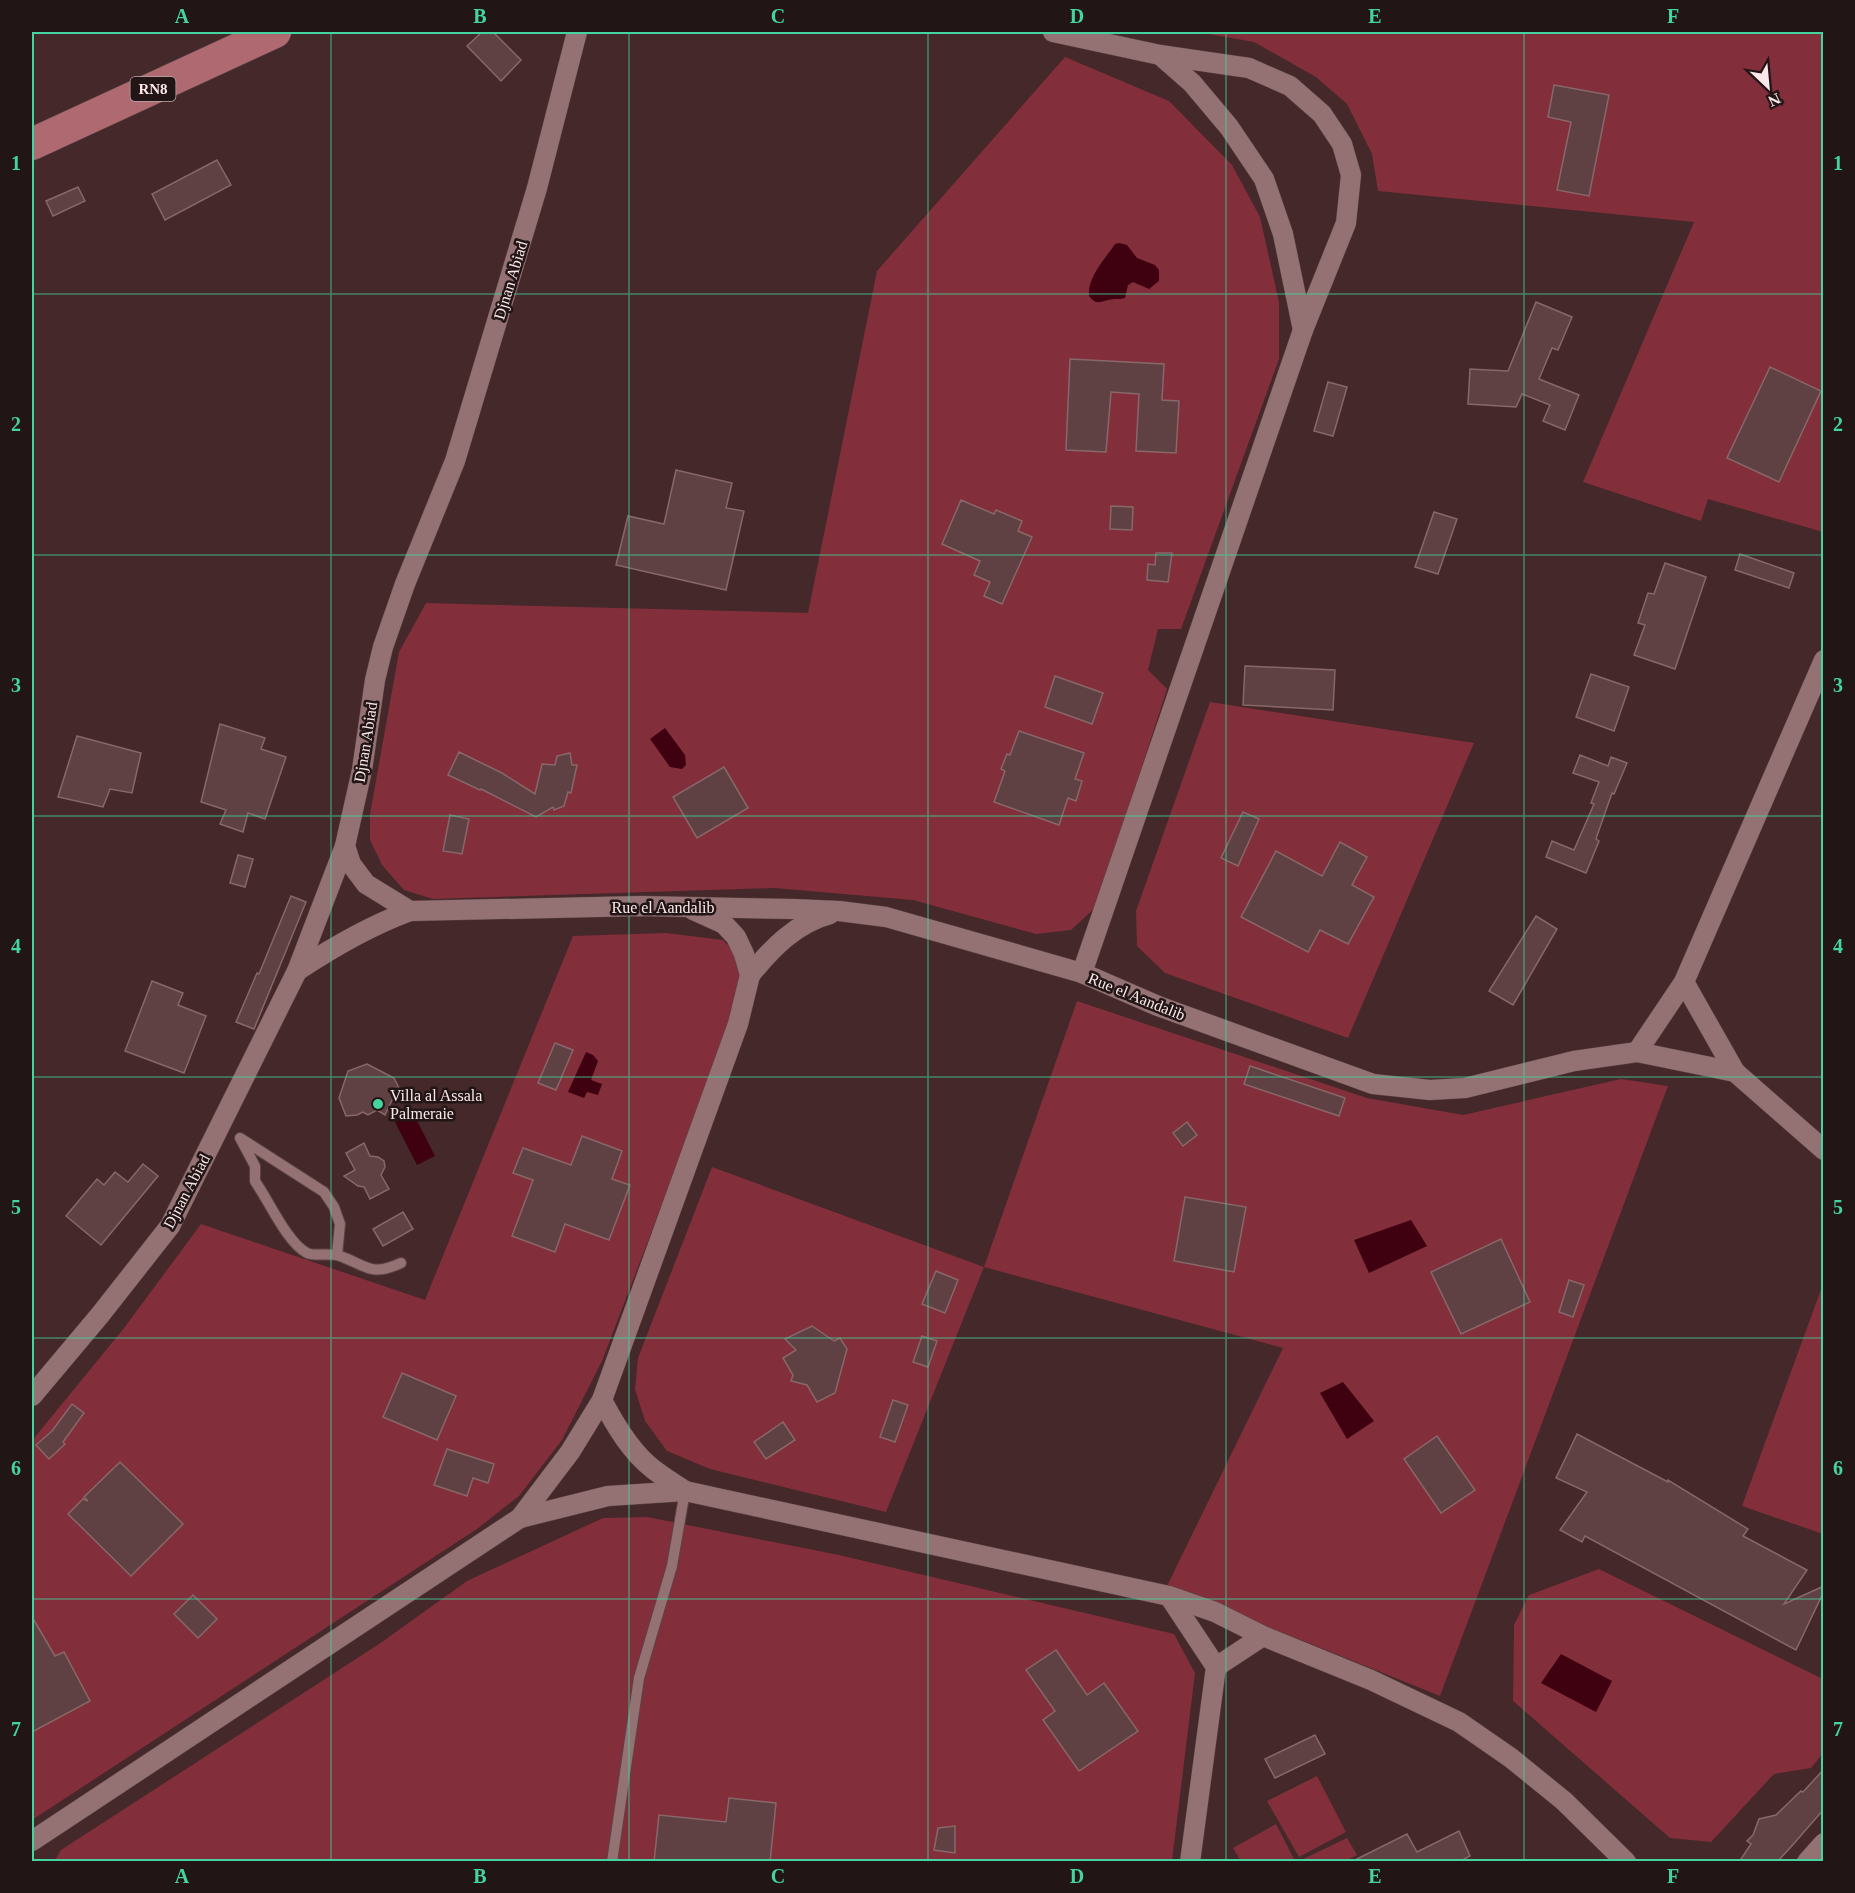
<svg xmlns="http://www.w3.org/2000/svg" width="1855" height="1893" font-family="Georgia,serif">
<style>
.green{fill:#832e3b}
.water{fill:#3f000f}
.building{fill:#604143;stroke:#886769;stroke-width:1.5}
.lines{fill:none;stroke-linecap:round;stroke-linejoin:round}
.lane-casing{stroke:#5c4446;stroke-width:12}
.street-casing{stroke:#5c4446;stroke-width:21}
.primary-casing{stroke:#5c4446;stroke-width:33}
.lane{stroke:#947274;stroke-width:10}
.street{stroke:#947274;stroke-width:20}
.primary{stroke:#ae6a70;stroke-width:32}
.grid{fill:none;stroke:#44d49f;stroke-width:1.5;stroke-opacity:0.55}
.poi-dot{fill:#44d49f;stroke:#221516;stroke-width:2}
.labels{text-anchor:middle;stroke-width:5;stroke-linejoin:round;paint-order:stroke}
.shield{fill:#221516;stroke:#bba9aa;stroke-width:1.5}
.shield-label{font-size:15px;font-weight:bold;fill:#fce8e9}
.street-label{font-size:16px;fill:#fce8e9;stroke:#221516}
.poi-label{font-size:16px;fill:#fce8e9;stroke:#221516;text-anchor:start}
.neatline{fill:none;stroke:#44d49f;stroke-width:2}
.grid-label{font-size:20px;text-anchor:middle;font-weight:bold;fill:#44d49f}
</style>
<rect width="100%" height="100%" fill="#44282a"/>
<g class="green">
<polygon points="1197,32 1823,32 1823,532 1708,499 1701,521 1583,482 1694,222 1378,191 1372,154 1347,104 1316,77 1254,42"/>
<polygon points="1065,57 1169,101 1232,165 1260,217 1279,302 1279,359 1181,629 1158,629 1148,670 1167,689 1097,906 1071,930 1036,934 913,900 775,888 433,899 404,890 382,865 370,840 370,814 399,652 426,603 808,613 877,271"/>
<polygon points="1210,702 1474,743 1348,1038 1165,973 1137,946 1136,911"/>
<polygon points="666,933 723,940 737,954 741,972 742,996 602,1361 562,1440 519,1496 477,1529 32,1820 32,1443 35,1437 124,1328 201,1224 425,1300 573,936"/>
<polygon points="1077,1001 1367,1098 1463,1115 1621,1079 1668,1086 1440,1696 1167,1586 1283,1348 984,1267 886,1512 710,1469 667,1451 645,1421 635,1389 638,1358 712,1167 984,1267"/>
<polygon points="1823,1284 1823,1534 1742,1506"/>
<polygon points="647,1517 839,1555 1174,1634 1195,1673 1172,1861 54,1862 61,1850 379,1644 467,1581 603,1518"/>
<polygon points="1599,1569 1823,1679 1823,1753 1811,1768 1774,1774 1711,1842 1670,1838 1513,1701 1514,1625 1529,1595"/>
<polygon points="1317,1776 1346,1832 1299,1857 1267,1801"/>
<polygon points="1276,1824 1294,1859 1290,1862 1241,1861 1233,1848"/>
<polygon points="1347,1838 1357,1855 1346,1861 1299,1861"/>
</g>
<g class="water">
<path d="M 1119,243 L 1127,245 L 1137,258 L 1155,265 L 1159,270 L 1159,281 L 1149,289 L 1133,282 L 1128,285 L 1125,298 C 1118,300 1115,298 1108,300 C 1099,302 1096,305 1089,296 C 1087,277 1106,258 1115,244 Z"/>
<polygon points="665,728 685,755 686,765 682,769 670,767 650,739"/>
<polygon points="586,1052 593,1055 598,1061 591,1080 602,1084 598,1095 587,1092 584,1098 568,1092"/>
<polygon points="413,1113 435,1156 417,1165 395,1122"/>
<polygon points="1411,1220 1427,1246 1369,1273 1354,1240"/>
<polygon points="1343,1382 1374,1421 1347,1439 1320,1393"/>
<polygon points="1561,1654 1612,1681 1596,1712 1541,1683"/>
</g>
<g class="building">
<polygon points="482,32 493,32 521,60 501,81 467,46"/>
<polygon points="1554,85 1609,95 1589,196 1557,190 1571,122 1548,117"/>
<polygon points="217,160 231,185 165,220 152,194"/>
<polygon points="78,187 85,201 53,216 46,201"/>
<polygon points="1536,302 1572,317 1558,350 1552,348 1539,379 1579,395 1565,430 1543,421 1550,405 1522,394 1516,407 1468,404 1470,369 1508,371"/>
<polygon points="1070,359 1164,364 1162,400 1179,401 1176,453 1136,451 1139,394 1111,392 1106,452 1066,450"/>
<polygon points="1770,367 1821,391 1779,482 1727,458"/>
<polygon points="1328,382 1347,387 1333,436 1314,431"/>
<polygon points="676,470 732,483 726,508 744,511 726,590 616,565 628,516 664,524"/>
<polygon points="961,500 994,514 996,510 1022,521 1018,531 1032,537 1002,604 984,596 990,582 974,575 980,561 942,544"/>
<polygon points="1111,506 1133,507 1132,530 1110,529"/>
<polygon points="1434,512 1457,519 1438,574 1415,567"/>
<polygon points="1156,553 1172,553 1168,582 1147,580 1148,564 1155,565"/>
<polygon points="1740,554 1794,573 1789,588 1735,570"/>
<polygon points="1665,563 1706,577 1675,669 1634,655 1645,625 1638,623 1648,593 1654,594"/>
<polygon points="1245,666 1335,670 1333,710 1243,705"/>
<polygon points="1591,674 1629,687 1614,731 1576,717"/>
<polygon points="1055,676 1103,693 1092,724 1045,707"/>
<polygon points="220,724 265,738 261,749 286,757 265,819 248,813 243,832 220,824 226,810 201,802"/>
<polygon points="1019,731 1084,753 1075,779 1082,781 1076,801 1068,798 1059,825 994,802 1005,771 1001,769 1007,754 1010,755"/>
<polygon points="77,736 141,753 132,793 110,789 103,807 58,797"/>
<polygon points="459,752 502,773 535,794 542,764 555,765 557,756 570,753 572,765 577,765 571,793 568,792 564,806 554,810 553,807 536,817 481,789 480,790 448,775"/>
<polygon points="1580,755 1608,766 1611,757 1627,763 1614,794 1612,793 1598,833 1596,839 1599,841 1586,873 1546,857 1552,841 1574,850 1594,804 1591,803 1599,782 1573,773"/>
<polygon points="724,767 748,808 697,838 673,797"/>
<polygon points="1243,812 1259,819 1238,866 1221,858"/>
<polygon points="450,815 469,819 462,854 443,851"/>
<polygon points="1340,842 1367,857 1352,885 1374,897 1348,944 1320,930 1308,952 1241,917 1276,851 1322,876"/>
<polygon points="238,855 253,859 245,887 230,883"/>
<polygon points="291,896 306,902 254,1029 236,1022 257,973 259,974"/>
<polygon points="1536,916 1557,929 1513,1005 1489,991"/>
<polygon points="152,981 183,993 178,1005 206,1016 184,1073 125,1051"/>
<polygon points="555,1043 573,1050 556,1090 538,1083"/>
<polygon points="367,1064 394,1078 401,1092 394,1096 385,1115 377,1110 368,1115 363,1112 357,1115 346,1116 339,1098 348,1071"/>
<polygon points="1250,1066 1345,1098 1339,1116 1244,1084"/>
<polygon points="1187,1122 1197,1135 1183,1146 1173,1133"/>
<polygon points="582,1136 622,1151 612,1179 630,1185 609,1240 565,1224 555,1252 512,1236 533,1180 513,1173 523,1148 571,1165"/>
<polygon points="364,1143 370,1156 378,1157 384,1161 385,1167 381,1175 389,1189 370,1199 364,1187 358,1186 344,1176 355,1170 346,1153"/>
<polygon points="143,1164 158,1176 101,1245 66,1216 97,1179 104,1185 115,1172 128,1182"/>
<polygon points="1185,1197 1246,1207 1234,1272 1174,1261"/>
<polygon points="403,1212 413,1229 383,1246 373,1229"/>
<polygon points="1501,1239 1530,1302 1461,1334 1431,1272"/>
<polygon points="936,1271 958,1280 945,1313 922,1304"/>
<polygon points="1569,1280 1584,1285 1573,1317 1559,1312"/>
<polygon points="812,1326 834,1341 840,1338 847,1349 835,1393 817,1402 807,1385 791,1381 793,1375 783,1358 796,1350 785,1339"/>
<polygon points="922,1336 937,1341 928,1367 913,1362"/>
<polygon points="402,1373 456,1396 437,1440 383,1417"/>
<polygon points="893,1400 908,1405 895,1442 880,1437"/>
<polygon points="72,1404 84,1413 63,1442 65,1444 49,1459 36,1445 52,1431"/>
<polygon points="783,1422 795,1440 766,1459 754,1442"/>
<polygon points="1577,1434 1668,1482 1668,1480 1748,1529 1743,1536 1807,1570 1784,1604 1824,1586 1824,1591 1796,1650 1585,1536 1582,1542 1560,1530 1587,1492 1556,1478"/>
<polygon points="1437,1436 1475,1490 1441,1513 1404,1459"/>
<polygon points="447,1449 494,1464 488,1483 473,1478 467,1496 434,1485"/>
<polygon points="120,1462 183,1524 131,1576 68,1514 83,1499 88,1501 84,1497"/>
<polygon points="193,1595 217,1619 198,1638 174,1614"/>
<polygon points="32,1617 55,1656 64,1652 90,1701 32,1732"/>
<polygon points="1056,1650 1087,1695 1104,1683 1138,1731 1079,1771 1043,1720 1055,1711 1026,1670"/>
<polygon points="1315,1735 1325,1754 1275,1778 1265,1759"/>
<polygon points="1824,1769 1824,1809 1790,1848 1777,1862 1739,1862 1751,1844 1747,1841 1753,1835 1759,1819 1776,1815 1801,1791 1803,1792"/>
<polygon points="729,1798 776,1803 770,1862 654,1862 659,1815 726,1822"/>
<polygon points="955,1826 955,1853 934,1850 938,1828"/>
<polygon points="1459,1831 1470,1856 1459,1862 1351,1862 1407,1834 1417,1852"/>
</g>
<g class="lines">
<defs>
<g id="lane">
<path d="M 337,1255 L 340,1224 L 334,1207 L 324,1192 L 240,1138 L 255,1166 L 255,1181 L 260,1189 C 271,1206 289,1244 307,1253 C 316,1257 330,1252 340,1256 C 367,1266 371,1277 401,1263"/>
<polyline points="612,1862 639,1678 672,1566 685,1491"/>
</g>
<g id="street">
<polyline points="1053,32 1160,55 1249,68 1290,86 1322,114 1342,144 1351,175 1346,223 1303,330 1082,973"/>
<polyline points="1160,55 1192,83 1229,127 1264,179 1283,234 1303,330"/>
<polyline points="345,846 351,864 366,884 410,911 641,906 793,909 839,911 886,917 1082,973 1158,1006 1373,1084 1430,1090 1465,1088 1574,1061 1637,1052 1735,1072 1824,1150"/>
<path d="M 297,971 C 333,947 369,926 410,911"/>
<path d="M 750,975 C 772,948 796,923 830,914"/>
<polyline points="1684,982 1735,1072"/>
<polyline points="1637,1052 1684,982 1824,660"/>
<polyline points="32,1396 100,1315 170,1226 297,971 345,846 362,770 375,680 383,647 405,584 455,461 537,188 577,32"/>
<path d="M 602,1400 C 615,1425 631,1452 653,1469 C 663,1477 675,1484 685,1491"/>
<polyline points="520,1518 608,1496 685,1491 1169,1596 1215,1612 1263,1636 1371,1680 1459,1722 1511,1758 1564,1801 1626,1862"/>
<polyline points="1169,1596 1216,1667 1190,1862"/>
<polyline points="1216,1667 1263,1636"/>
<polyline points="32,1841 520,1518 570,1452 602,1400 738,1024 750,975 744,954 736,937 724,924 693,910"/>
<polyline points="1807,1862 1824,1843"/>
</g>
<polyline id="primary" points="32,144 275,32"/>
</defs>
<use href="#lane" class="lane-casing"/>
<use href="#street" class="street-casing"/>
<use href="#primary" class="primary-casing"/>
<use href="#lane" class="lane"/>
<use href="#street" class="street"/>
<use href="#primary" class="primary"/>
</g>
<path class="grid" d="M 331,32 L 331,1862M 629,32 L 629,1862M 928,32 L 928,1862M 1226,32 L 1226,1862M 1524,32 L 1524,1862M 32,294 L 1824,294M 32,555 L 1824,555M 32,816 L 1824,816M 32,1077 L 1824,1077M 32,1338 L 1824,1338M 32,1599 L 1824,1599"/>
<circle class="poi-dot" cx="378" cy="1104" r="6"/>
<g class="labels">
<rect class="shield" x="130.5" y="77" width="45" height="24" rx="4.5"/>
<g class="shield-label">
<text x="153" y="94">RN8</text>
</g>
<g class="street-label">
<text transform="translate(510 280) rotate(-73)" y="6">Djnan Abiad</text>
<text transform="translate(365 742) rotate(-81)" y="6">Djnan Abiad</text>
<text x="663" y="913">Rue el Aandalib</text>
<text transform="translate(1137 996) rotate(22)" y="6">Rue el Aandalib</text>
<text transform="translate(186 1191) rotate(-62)" y="6">Djnan Abiad</text>
</g>
<g class="poi-label">
<text x="390" y="1101">Villa al Assala<tspan x="390" dy="18">Palmeraie</tspan></text>
</g>
</g>
<rect width="1855" height="1893" fill="none" stroke="#221516" stroke-width="66"/>
<g transform="translate(1768 87) rotate(154)" stroke="#221516" stroke-width="4.5" paint-order="stroke">
<path d="M0-4.5L10 22L0 15L-10 22Z" fill="#fce8e9"/>
<text y="-9" font-size="16" font-weight="bold" text-anchor="middle" fill="#fce8e9">N</text>
</g>
<rect x="33" y="33" width="1789" height="1827" class="neatline"/>
<g class="grid-label">
<text x="182" y="23">A</text>
<text x="480" y="23">B</text>
<text x="778" y="23">C</text>
<text x="1077" y="23">D</text>
<text x="1375" y="23">E</text>
<text x="1673" y="23">F</text>
<text x="16" y="170">1</text>
<text x="1838" y="170">1</text>
<text x="16" y="431">2</text>
<text x="1838" y="431">2</text>
<text x="16" y="692">3</text>
<text x="1838" y="692">3</text>
<text x="16" y="953">4</text>
<text x="1838" y="953">4</text>
<text x="16" y="1214">5</text>
<text x="1838" y="1214">5</text>
<text x="16" y="1475">6</text>
<text x="1838" y="1475">6</text>
<text x="16" y="1736">7</text>
<text x="1838" y="1736">7</text>
<text x="182" y="1883">A</text>
<text x="480" y="1883">B</text>
<text x="778" y="1883">C</text>
<text x="1077" y="1883">D</text>
<text x="1375" y="1883">E</text>
<text x="1673" y="1883">F</text>
</g>
</svg>
